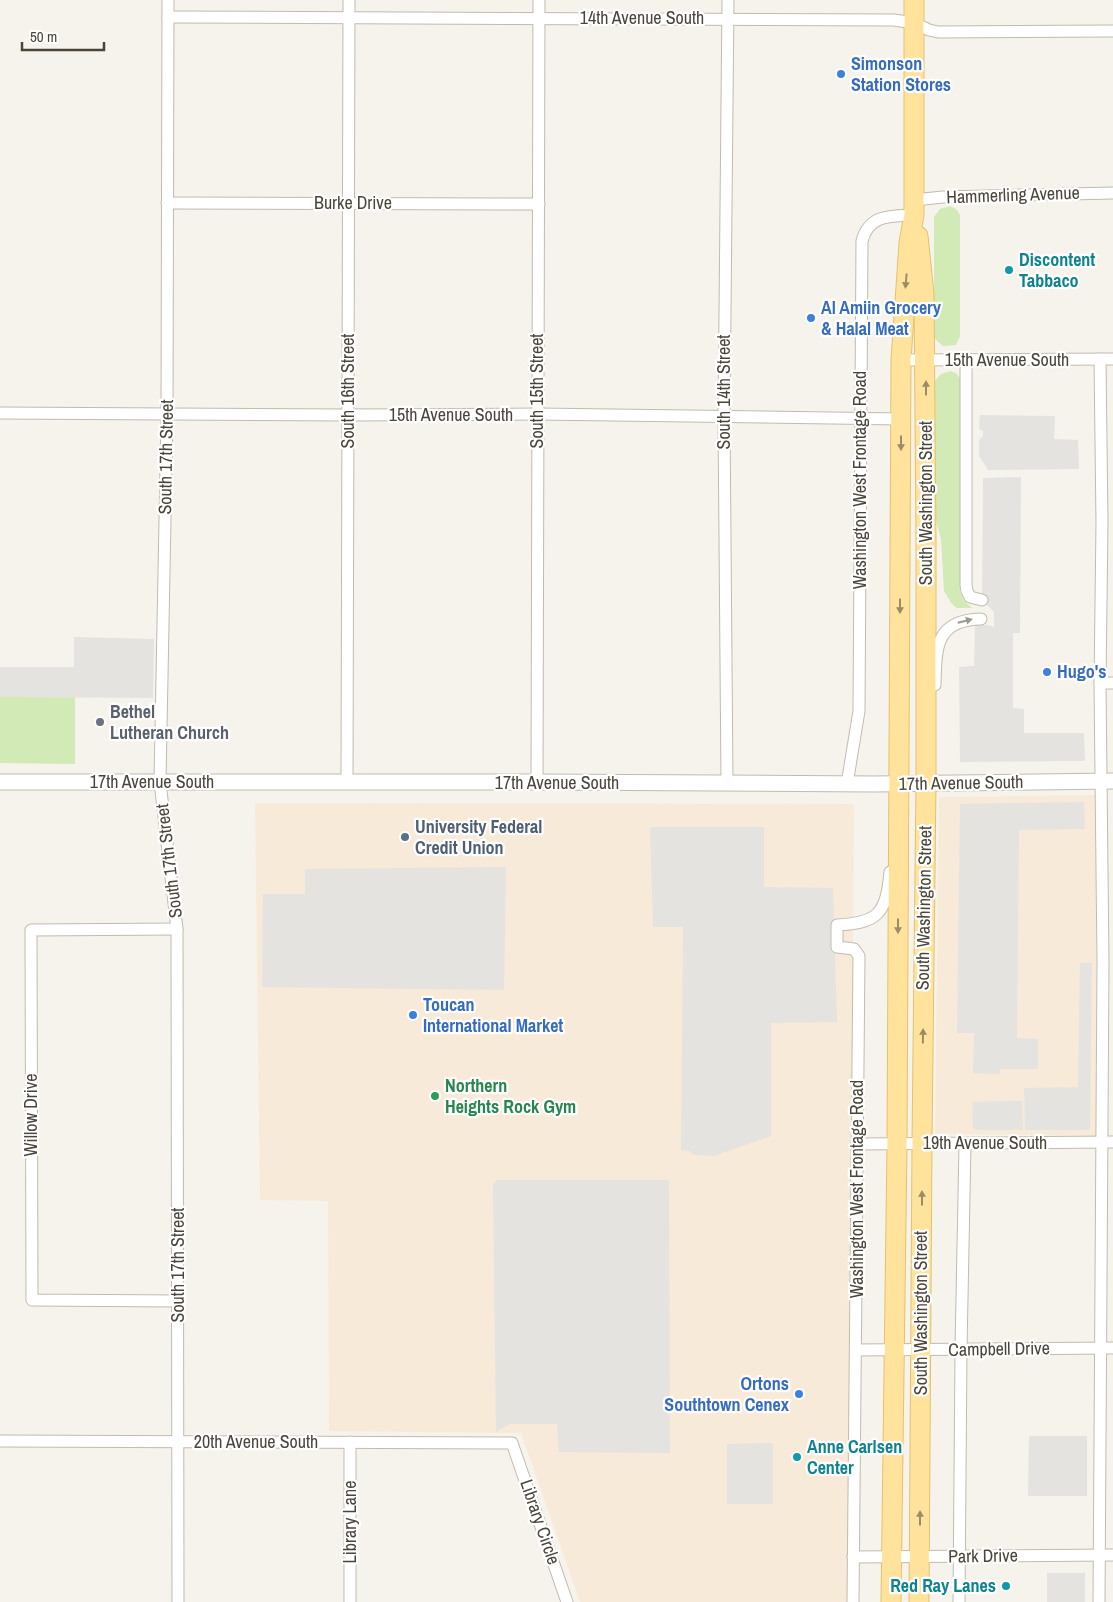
<svg xmlns="http://www.w3.org/2000/svg" width="1113" height="1602" font-family="'Archivo Narrow',sans-serif">
<style>
.commercial{fill:#f7ead8}
.green{fill:#d2eab5}
.parking{fill:#e5e3e0}
.lines{fill:none;stroke-linecap:round;stroke-linejoin:round}
.minor-casing{stroke:#c2bbae;stroke-width:13}
.tertiary-casing{stroke:#c2bbae;stroke-width:17}
.primary-casing{stroke:#e6c16a;stroke-width:21}
.minor{stroke:#fff;stroke-width:11}
.tertiary{stroke:#fff;stroke-width:15}
.primary{stroke:#ffe39c;stroke-width:19}
.oneway{fill:#9c8c66}
.oneway2{fill:#9c9892}
.shop-dot{fill:#3f7fe0;stroke:#fff;stroke-width:2}
.culture-dot{fill:#0f9aa8;stroke:#fff;stroke-width:2}
.worship-dot{fill:#6b7280;stroke:#fff;stroke-width:2}
.service-dot{fill:#5c6f8a;stroke:#fff;stroke-width:2}
.leisure-dot{fill:#2e9e5b;stroke:#fff;stroke-width:2}
.labels{text-anchor:middle;stroke-width:4.5;stroke-linejoin:round;paint-order:stroke}
.street-label{font-size:18px;fill:#4b4439;stroke:#fff}
.shop-label{font-size:18px;font-weight:bold;fill:#366cbe;stroke:#fff;text-anchor:start}
.culture-label{font-size:18px;font-weight:bold;fill:#0d838f;stroke:#fff;text-anchor:start}
.worship-label{font-size:18px;font-weight:bold;fill:#5b616d;stroke:#fff;text-anchor:start}
.service-label{font-size:18px;font-weight:bold;fill:#4e5e75;stroke:#fff;text-anchor:start}
.leisure-label{font-size:18px;font-weight:bold;fill:#27864d;stroke:#fff;text-anchor:start}
</style>
<rect width="100%" height="100%" fill="#f6f3ec"/>
<g class="commercial">
<polygon points="1096,795 1096,1136 935,1134 939,797"/>
<polygon points="255,803 854,804 848,1602 580,1602 521,1433 329,1431 328,1201 260,1200"/>
</g>
<g class="green">
<polygon points="950,206 956,209 960,215 960,336 956,345 943,346 934,338 934,217 940,209"/>
<polygon points="951,371 957,374 961,380 960,592 964,601 972,608 957,608 952,604 944,591 941,539 934,512 934,382 941,374"/>
<polygon points="0,697 75,697 75,764 0,763"/>
</g>
<g class="parking">
<polygon points="980,415 1055,416 1054,439 1078,440 1079,469 988,470 979,456 979,440 983,436 983,431 979,429"/>
<polygon points="1021,477 1020,633 1013,633 1013,708 1024,709 1024,733 1084,733 1085,761 960,762 959,667 974,666 975,625 988,625 994,627 994,612 982,600 983,478"/>
<polygon points="74,637 154,639 153,698 0,697 0,667 74,667"/>
<polygon points="1084,802 1085,829 1019,830 1017,1038 1038,1039 1038,1069 1000,1069 1000,1074 973,1073 974,1033 957,1033 960,804"/>
<polygon points="650,827 764,827 764,887 833,888 837,1022 771,1023 771,1136 714,1156 694,1155 689,1151 681,1150 683,927 653,927"/>
<polygon points="506,867 504,990 262,987 263,894 305,894 305,869"/>
<polygon points="1080,963 1092,963 1090,1130 1025,1130 1024,1088 1078,1087"/>
<polygon points="1022,1101 1023,1130 976,1130 973,1128 972,1102"/>
<polygon points="497,1180 669,1180 670,1453 559,1452 557,1424 510,1424 496,1432 493,1184"/>
<polygon points="1029,1436 1087,1436 1087,1496 1028,1496"/>
<polygon points="773,1443 773,1504 727,1504 727,1444"/>
<rect x="1047" y="1573" width="38" height="29"/>
</g>
<g class="lines">
<defs>
<g id="minor">
<polyline points="168,0 167,414 160,782 177,929 178,1602"/>
<polyline points="168,17 894,20 914,23 929,30 938,32 1113,31"/>
<polyline points="914,200 943,197 1113,193"/>
<polyline points="167,203 539,204"/>
<polyline points="901,360 1113,359"/>
<polyline points="966,360 966,585 967,591 970,597 982,600"/>
<polyline points="0,413 348,415 537,414 901,419"/>
<polyline points="1100,683 1113,683"/>
<path d="M 935,685 C 936,648 935,620 981,619"/>
<polyline points="537,782 539,0"/>
<polyline points="347,783 349,0"/>
<polyline points="727,783 724,417 728,0"/>
<path d="M 847,784 L 859,711 L 862,241 C 869,214 891,216 914,215"/>
<polyline points="177,929 31,930 32,1300 178,1301"/>
<polyline points="857,1144 1113,1142"/>
<polyline points="856,1350 1113,1348"/>
<polyline points="0,1441 512,1443 567,1602"/>
<polyline points="350,1442 350,1602"/>
<polyline points="853,1557 1113,1555"/>
<path d="M 853,1602 L 859,956 L 854,949 L 837,947 L 837,925 C 879,923 886,913 890,872"/>
<polyline points="959,1602 961,1350 965,1144"/>
<polyline points="1099,1602 1103,962 1100,683 1102,523 1100,359"/>
</g>
<polyline id="tertiary" points="0,782 537,782 874,784 1113,781"/>
<g id="primary">
<polyline points="918,236 924,294 926,542 926,783 922,1143 919,1602"/>
<polyline points="891,1602 897,1144 901,360 909,243 914,215 914,0"/>
</g>
</defs>
<use href="#minor" class="minor-casing"/>
<use href="#tertiary" class="tertiary-casing"/>
<use href="#primary" class="primary-casing"/>
<use href="#minor" class="minor"/>
<use href="#tertiary" class="tertiary"/>
<use href="#primary" class="primary"/>
</g>
<defs><path id="oneway-solid" d="M-6-.8H1V-3.2L6.5 0L1 3.2V.8H-6Z" transform="scale(1.25)"/></defs>
<g class="oneway">
<use href="#oneway-solid" transform="translate(906 281) rotate(95)"/>
<use href="#oneway-solid" transform="translate(926 388) rotate(-90)"/>
<use href="#oneway-solid" transform="translate(901 443) rotate(90)"/>
<use href="#oneway-solid" transform="translate(900 606) rotate(90)"/>
<use href="#oneway-solid" transform="translate(898 926) rotate(90)"/>
<use href="#oneway-solid" transform="translate(923 1036) rotate(-89)"/>
<use href="#oneway-solid" transform="translate(922 1198) rotate(-90)"/>
<use href="#oneway-solid" transform="translate(920 1518) rotate(-90)"/>
</g>
<use class="oneway2" href="#oneway-solid" transform="translate(965 621) rotate(-14)"/>
<g class="shop-dot">
<circle cx="841" cy="74" r="5"/>
<circle cx="811" cy="318" r="5"/>
<circle cx="1047" cy="672" r="5"/>
<circle cx="413" cy="1015" r="5"/>
<circle cx="799" cy="1394" r="5"/>
</g>
<g class="culture-dot">
<circle cx="1009" cy="270" r="5"/>
<circle cx="797" cy="1457" r="5"/>
<circle cx="1006" cy="1586" r="5"/>
</g>
<circle class="worship-dot" cx="100" cy="722" r="5"/>
<circle class="service-dot" cx="405" cy="837" r="5"/>
<circle class="leisure-dot" cx="435" cy="1096" r="5"/>
<g class="labels">
<g class="street-label">
<text x="642" y="24">14th Avenue South</text>
<text transform="translate(1013 195) rotate(-2)" y="6">Hammerling Avenue</text>
<text x="353" y="209">Burke Drive</text>
<text x="1007" y="366">15th Avenue South</text>
<text transform="translate(348 391) rotate(-90)" y="6">South 16th Street</text>
<text transform="translate(537 391) rotate(-90)" y="6">South 15th Street</text>
<text transform="translate(724 392) rotate(-90)" y="6">South 14th Street</text>
<text x="451" y="421">15th Avenue South</text>
<text transform="translate(166 457) rotate(-89)" y="6">South 17th Street</text>
<text transform="translate(860 480) rotate(-90)" y="6">Washington West Frontage Road</text>
<text transform="translate(926 503) rotate(-90)" y="6">South Washington Street</text>
<text x="152" y="788">17th Avenue South</text>
<text x="557" y="789">17th Avenue South</text>
<text transform="translate(961 783) rotate(-1)" y="6">17th Avenue South</text>
<text transform="translate(169 861) rotate(-97)" y="6">South 17th Street</text>
<text transform="translate(924 908) rotate(-89)" y="6">South Washington Street</text>
<text transform="translate(31 1115) rotate(-90)" y="6">Willow Drive</text>
<text x="985" y="1149">19th Avenue South</text>
<text transform="translate(857 1189) rotate(-90)" y="6">Washington West Frontage Road</text>
<text transform="translate(178 1265) rotate(-90)" y="6">South 17th Street</text>
<text transform="translate(921 1313) rotate(-90)" y="6">South Washington Street</text>
<text transform="translate(999 1349) rotate(-1)" y="6">Campbell Drive</text>
<text x="256" y="1448">20th Avenue South</text>
<text transform="translate(350 1522) rotate(-90)" y="6">Library Lane</text>
<text transform="translate(540 1522) rotate(71)" y="6">Library Circle</text>
<text transform="translate(983 1556) rotate(-1)" y="6">Park Drive</text>
</g>
<g class="shop-label">
<text x="851" y="70">Simonson<tspan x="851" dy="21">Station Stores</tspan></text>
<text x="821" y="314">Al Amiin Grocery<tspan x="821" dy="21">&amp; Halal Meat</tspan></text>
<text x="1057" y="678">Hugo's</text>
<text x="423" y="1011">Toucan<tspan x="423" dy="21">International Market</tspan></text>
<text x="789" y="1390" text-anchor="end">Ortons<tspan x="789" dy="21">Southtown Cenex</tspan></text>
</g>
<g class="culture-label">
<text x="1019" y="266">Discontent<tspan x="1019" dy="21">Tabbaco</tspan></text>
<text x="807" y="1453">Anne Carlsen<tspan x="807" dy="21">Center</tspan></text>
<text x="996" y="1592" text-anchor="end">Red Ray Lanes</text>
</g>
<g class="worship-label">
<text x="110" y="718">Bethel<tspan x="110" dy="21">Lutheran Church</tspan></text>
</g>
<g class="service-label">
<text x="415" y="833">University Federal<tspan x="415" dy="21">Credit Union</tspan></text>
</g>
<g class="leisure-label">
<text x="445" y="1092">Northern<tspan x="445" dy="21">Heights Rock Gym</tspan></text>
</g>
</g>
<path d="M22 42v8h82v-8" fill="none" stroke="#4b4439" stroke-width="2.5"/>
<text x="30" y="42" font-size="15" fill="#4b4439" stroke="#ffffff" stroke-width="4" paint-order="stroke">50 m</text>
</svg>
